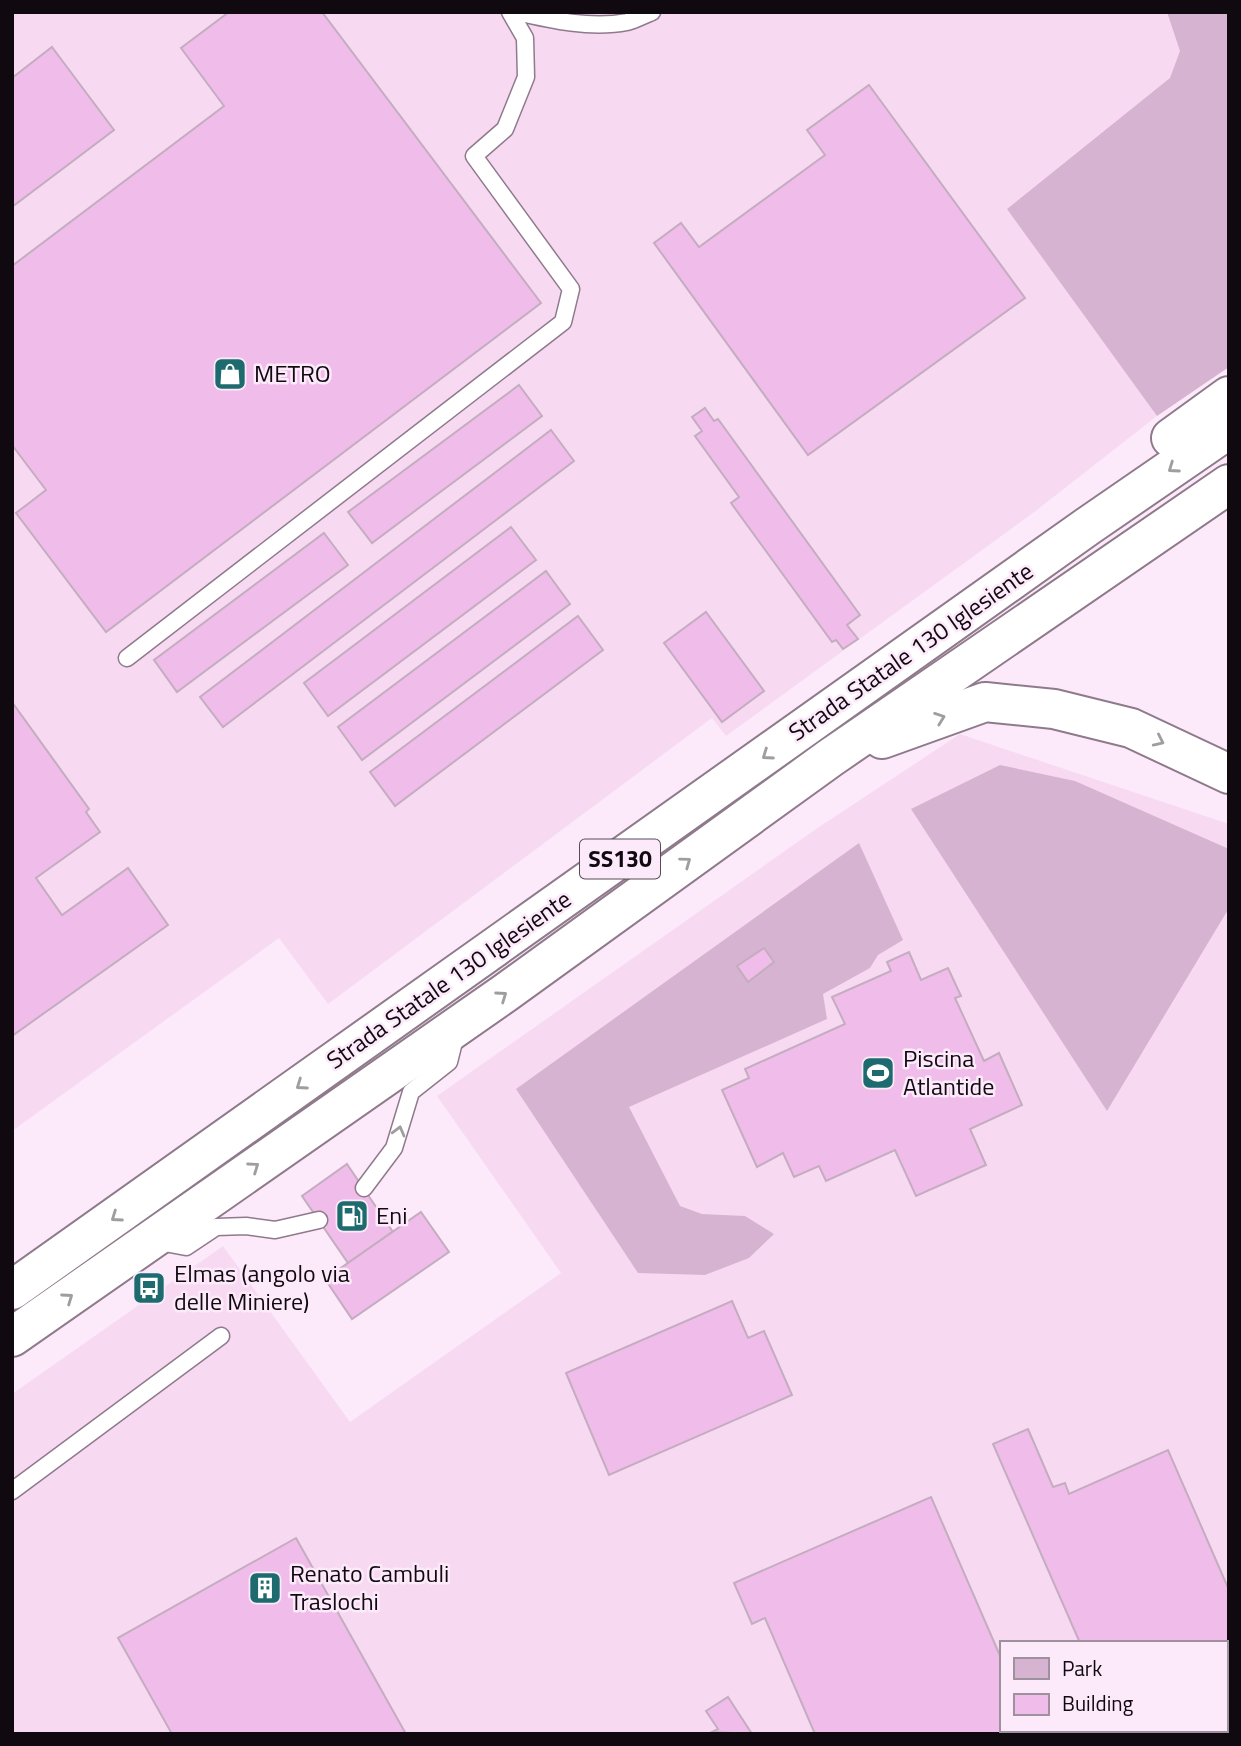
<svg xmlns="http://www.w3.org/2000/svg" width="1241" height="1746" font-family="'Titillium Web',sans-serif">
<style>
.built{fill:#f7daf2;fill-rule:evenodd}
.green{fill:#d6b4d1}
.building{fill:#f0bcea;stroke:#c3adbf;stroke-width:2}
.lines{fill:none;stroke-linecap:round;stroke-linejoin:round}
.service-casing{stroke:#8f7a8c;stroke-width:19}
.trunk-casing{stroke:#8f7a8c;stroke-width:42}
.service{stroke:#fff;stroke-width:16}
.trunk{stroke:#fff;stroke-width:38}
.oneway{stroke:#9f9d9f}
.labels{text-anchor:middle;stroke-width:5;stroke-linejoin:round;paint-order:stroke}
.shield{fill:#fceafa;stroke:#574c56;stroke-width:2}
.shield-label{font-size:23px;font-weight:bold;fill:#100910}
.poi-label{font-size:24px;fill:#100910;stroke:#fceafa;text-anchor:start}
.street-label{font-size:24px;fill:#100910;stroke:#fceafa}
</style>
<rect width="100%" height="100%" fill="#fceafa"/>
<g class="built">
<polygon points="12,12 1229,12 1153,411 1157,416 1033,513 726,736 712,718 328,1004 279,938 12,1131"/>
<path d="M 960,734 L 1229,824 L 1229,1734 L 12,1734 L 12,1394 L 223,1246 L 350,1422 L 561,1273 L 437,1096 L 816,829 ZM 1001,1643 L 1225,1643 L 1225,1730 L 1001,1730 Z"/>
</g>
<g class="green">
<polygon points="1167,12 1229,12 1229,367 1157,416 1007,209 1170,78 1180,51"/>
<polygon points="1000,765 1075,781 1229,849 1229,908 1107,1111 911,809"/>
<polygon points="859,843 903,940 878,955 870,968 823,994 827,1019 629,1107 680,1206 702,1214 745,1216 774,1234 749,1258 705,1275 638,1273 516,1089"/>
</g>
<g class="building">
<polygon points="229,12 322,12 541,303 106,632 16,513 46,490 12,445 12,266 224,106 181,48"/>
<polygon points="52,47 114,130 12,207 12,78"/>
<polygon points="869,85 1025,298 808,455 654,243 681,223 699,247 825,155 807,130"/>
<polygon points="519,385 542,416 372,543 348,512"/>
<polygon points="705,408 714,421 718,419 860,615 847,625 858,639 843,649 836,640 832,642 731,503 739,497 695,436 702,431 692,417"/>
<polygon points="551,430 574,461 223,727 200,697"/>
<polygon points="511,527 536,560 328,716 304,683"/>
<polygon points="324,533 348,565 177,692 154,660"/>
<polygon points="546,571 570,604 362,760 338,727"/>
<polygon points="706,612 764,691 722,722 664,643"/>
<polygon points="578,616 603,650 395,806 370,772"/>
<polygon points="12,702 89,809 86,812 100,832 36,878 62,915 128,868 168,925 12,1036"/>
<polygon points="764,948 774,962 748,982 737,966"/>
<polygon points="909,952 921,980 948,968 961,996 955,998 984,1061 999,1053 1022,1105 970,1129 986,1165 916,1196 895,1150 826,1181 819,1166 794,1177 783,1153 757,1167 722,1090 749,1078 745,1069 845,1024 832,997 891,971 887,962"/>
<polygon points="347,1164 393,1232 348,1263 302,1196"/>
<polygon points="421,1212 449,1252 352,1319 325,1279"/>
<polygon points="732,1301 748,1338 764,1331 792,1395 609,1475 566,1373"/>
<polygon points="1028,1429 1053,1487 1065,1483 1069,1494 1168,1450 1229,1590 1229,1734 1119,1734 1118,1730 1225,1730 1225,1643 1080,1643 993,1444"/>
<polygon points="931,1497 1001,1658 1001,1730 1033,1730 1034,1734 815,1734 765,1618 752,1624 734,1583"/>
<polygon points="296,1538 406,1734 172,1734 118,1638"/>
<polygon points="728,1697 752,1734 712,1732 718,1729 706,1711"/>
</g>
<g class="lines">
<defs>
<g id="service">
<path d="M 517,12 C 551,20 591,29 627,22 C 635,20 644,15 652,12"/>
<polyline points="127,658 563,322 571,289 474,156 505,129 526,77 525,38 510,12"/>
<polyline points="364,1188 394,1148 411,1092 449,1062 456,1034"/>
<polyline points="159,1242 186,1247 216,1227 246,1226 275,1230 319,1220"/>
<polyline points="12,1491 221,1336"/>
</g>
<g id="trunk">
<polyline points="1171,438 1229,396"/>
<polyline points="882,739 985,702 1054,709 1131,728 1229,774"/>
<polyline points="12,1290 1088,526 1229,429"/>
<polyline points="12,1337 505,993 830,758 1229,484"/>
</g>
</defs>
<use href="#service" class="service-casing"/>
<use href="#trunk" class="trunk-casing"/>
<use href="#service" class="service"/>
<use href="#trunk" class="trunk"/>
</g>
<defs><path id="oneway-chevron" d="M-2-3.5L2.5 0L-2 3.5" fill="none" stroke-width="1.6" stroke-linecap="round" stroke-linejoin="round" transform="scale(1.75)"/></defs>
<g class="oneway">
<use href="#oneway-chevron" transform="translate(1173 468) rotate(145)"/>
<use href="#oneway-chevron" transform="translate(940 718) rotate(-20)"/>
<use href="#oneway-chevron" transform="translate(1159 741) rotate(25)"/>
<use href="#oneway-chevron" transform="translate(767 755) rotate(145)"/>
<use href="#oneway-chevron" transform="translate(686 862) rotate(-36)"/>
<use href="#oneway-chevron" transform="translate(502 996) rotate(-35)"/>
<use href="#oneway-chevron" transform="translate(301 1085) rotate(145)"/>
<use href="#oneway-chevron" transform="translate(399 1131) rotate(-75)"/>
<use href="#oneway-chevron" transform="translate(254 1167) rotate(-35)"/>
<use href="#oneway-chevron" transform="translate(116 1217) rotate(145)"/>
<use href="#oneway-chevron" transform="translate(68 1298) rotate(-35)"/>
</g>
<defs>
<symbol id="shop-square" viewBox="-11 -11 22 22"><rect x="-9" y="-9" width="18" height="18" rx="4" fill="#1e6b6f" stroke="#fceafa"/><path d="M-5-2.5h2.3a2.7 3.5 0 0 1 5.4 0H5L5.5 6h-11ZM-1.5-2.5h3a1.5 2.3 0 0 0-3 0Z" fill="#fff"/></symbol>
<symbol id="stadium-square" viewBox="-11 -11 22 22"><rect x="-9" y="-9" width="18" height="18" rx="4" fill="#1e6b6f" stroke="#fceafa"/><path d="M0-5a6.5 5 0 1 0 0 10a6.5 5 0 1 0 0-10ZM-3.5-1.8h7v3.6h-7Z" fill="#fff"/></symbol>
<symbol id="fuel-square" viewBox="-11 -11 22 22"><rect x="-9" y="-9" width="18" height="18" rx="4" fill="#1e6b6f" stroke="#fceafa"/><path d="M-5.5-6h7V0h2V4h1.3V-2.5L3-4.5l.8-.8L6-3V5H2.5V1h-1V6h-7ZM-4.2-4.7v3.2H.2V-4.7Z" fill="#fff"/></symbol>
<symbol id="bus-square" viewBox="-11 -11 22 22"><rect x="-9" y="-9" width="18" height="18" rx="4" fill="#1e6b6f" stroke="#fceafa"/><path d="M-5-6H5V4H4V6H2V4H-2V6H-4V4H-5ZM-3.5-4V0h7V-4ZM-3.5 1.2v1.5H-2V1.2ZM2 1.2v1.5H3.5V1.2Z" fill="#fff"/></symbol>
<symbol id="building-square" viewBox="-11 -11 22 22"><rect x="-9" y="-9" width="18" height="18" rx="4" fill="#1e6b6f" stroke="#fceafa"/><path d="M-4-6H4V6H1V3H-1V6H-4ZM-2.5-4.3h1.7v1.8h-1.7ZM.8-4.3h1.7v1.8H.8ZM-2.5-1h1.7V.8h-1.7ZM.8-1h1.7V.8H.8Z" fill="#fff"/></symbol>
</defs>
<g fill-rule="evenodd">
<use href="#shop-square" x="211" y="355" width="38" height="38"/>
<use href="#stadium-square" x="859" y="1054" width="38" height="38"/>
<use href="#fuel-square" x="333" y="1197" width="38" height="38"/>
<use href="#bus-square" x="130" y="1269" width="38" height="38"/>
<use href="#building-square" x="246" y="1569" width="38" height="38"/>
</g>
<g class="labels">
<rect class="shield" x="580" y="839.5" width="80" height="39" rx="5"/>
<g class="shield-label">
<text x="620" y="867">SS130</text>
</g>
<g class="poi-label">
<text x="254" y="382">METRO</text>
<text x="903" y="1067">Piscina<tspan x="903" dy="28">Atlantide</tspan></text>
<text x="376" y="1224">Eni</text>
<text x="174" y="1282">Elmas (angolo via<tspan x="174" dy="28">delle Miniere)</tspan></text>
<text x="290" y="1582">Renato Cambuli<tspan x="290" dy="28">Traslochi</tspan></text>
</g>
<g class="street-label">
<text transform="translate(911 652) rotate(-35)" y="8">Strada Statale 130 Iglesiente</text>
<text transform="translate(449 980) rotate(-35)" y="8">Strada Statale 130 Iglesiente</text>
</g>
</g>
<rect width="1241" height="1746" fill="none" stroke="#100910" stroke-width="28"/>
<rect x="1000" y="1641" width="228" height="91" fill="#fceafa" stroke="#9e909c" stroke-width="2"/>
<rect x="1014" y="1658" width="35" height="21" fill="#d6b4d1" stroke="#9e909c" stroke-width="2"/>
<text x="1062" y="1676" font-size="21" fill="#100910">Park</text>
<rect x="1014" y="1694" width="35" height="21" fill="#f0bcea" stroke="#9e909c" stroke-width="2"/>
<text x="1062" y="1711" font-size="21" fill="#100910">Building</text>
</svg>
